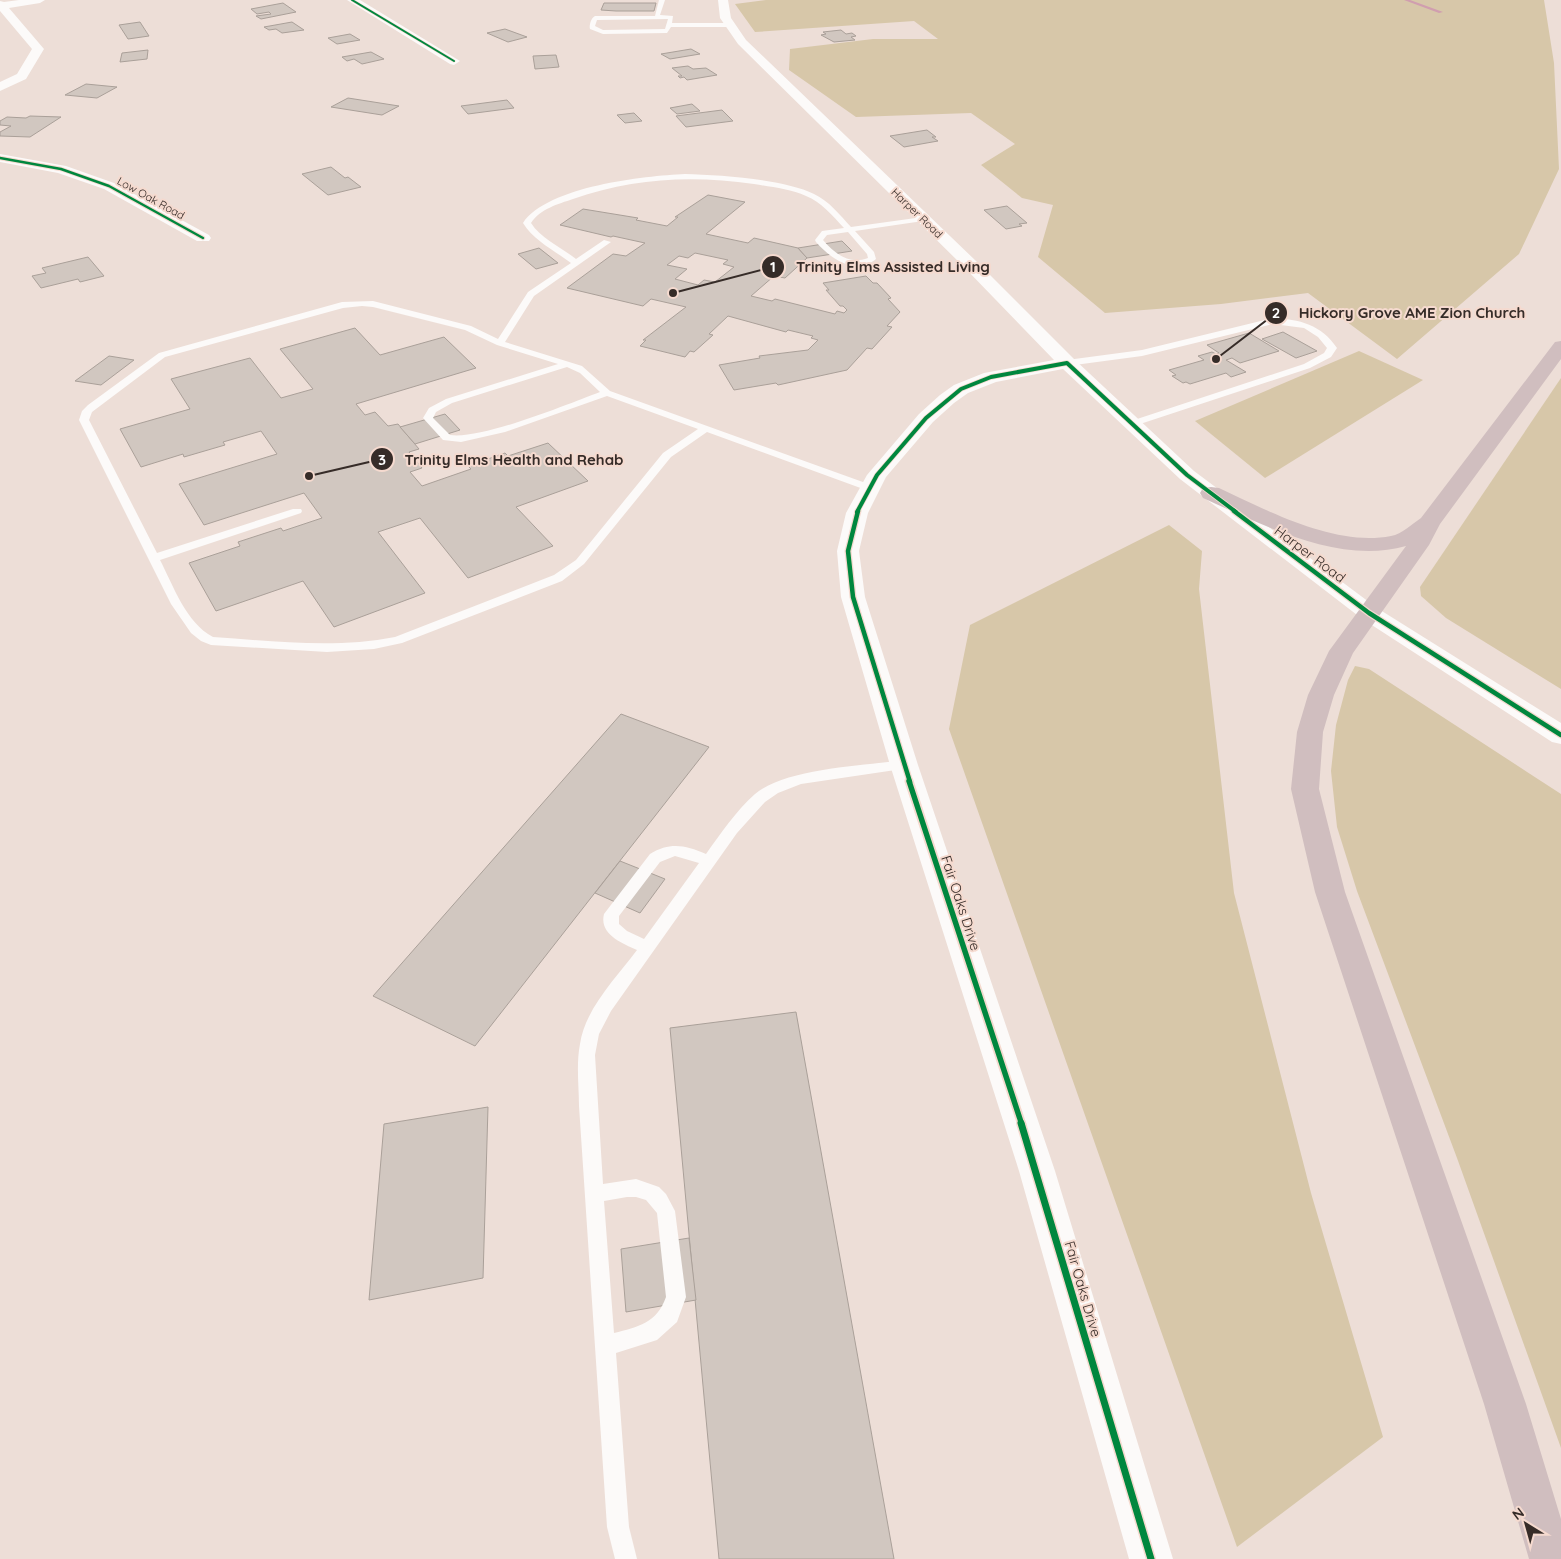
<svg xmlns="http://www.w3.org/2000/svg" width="1561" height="1559" font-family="Quicksand,sans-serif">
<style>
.green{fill:#d7c7a9}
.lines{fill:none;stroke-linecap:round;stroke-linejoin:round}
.stream{fill:#d09eaf;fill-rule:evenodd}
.building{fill:#d1c7c0;stroke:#aaa099;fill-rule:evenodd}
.lane{fill:#fcfaf9;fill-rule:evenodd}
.street{fill:#fcfaf9;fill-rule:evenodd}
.secondary{fill:#fcfaf9;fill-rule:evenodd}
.highway{fill:#d0bebf;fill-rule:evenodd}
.cycleway-far5-casing{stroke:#f5dacf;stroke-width:3}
.cycleway-far4-casing{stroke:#f5dacf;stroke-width:4.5}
.cycleway-far3-casing{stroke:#f5dacf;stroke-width:5.5}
.cycleway-far2-casing{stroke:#f5dacf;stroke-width:7}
.cycleway-far1-casing{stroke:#f5dacf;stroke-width:9}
.cycleway-casing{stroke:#f5dacf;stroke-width:10}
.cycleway-far5{stroke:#00873e;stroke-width:2}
.cycleway-far4{stroke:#00873e;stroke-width:2.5}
.cycleway-far3{stroke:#00873e;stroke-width:4}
.cycleway-far2{stroke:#00873e;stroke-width:4.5}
.cycleway-far1{stroke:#00873e;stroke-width:5.5}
.cycleway{stroke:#00873e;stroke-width:7}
.labels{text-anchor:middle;stroke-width:4;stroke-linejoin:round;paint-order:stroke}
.far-street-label{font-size:11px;fill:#362c28;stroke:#f5dacf}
.street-label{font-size:14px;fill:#362c28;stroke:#f5dacf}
.leader{fill:none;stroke:#362c28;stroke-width:2}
.callout-dot{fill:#362c28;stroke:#f5dacf;stroke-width:2}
.mark-label{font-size:15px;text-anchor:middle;font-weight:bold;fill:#fff}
.callout-label{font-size:15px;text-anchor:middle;font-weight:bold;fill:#362c28;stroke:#f5dacf;stroke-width:4;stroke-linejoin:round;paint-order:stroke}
</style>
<rect width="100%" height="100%" fill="#edded7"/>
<g class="green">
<polygon points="766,0 1544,0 1554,63 1559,169 1519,254 1397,359 1308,293 1221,304 1105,313 1038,257 1053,205 1022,198 981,165 1015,144 971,113 856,117 789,70 790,49 873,39 938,39 914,21 755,32 735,4"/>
<polygon points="1359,351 1423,380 1265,478 1195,421"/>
<polygon points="1561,378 1561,689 1446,618 1421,596 1420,587"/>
<polygon points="1169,525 1202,551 1199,589 1234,893 1311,1193 1383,1437 1237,1547 949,729 970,625"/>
<polygon points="1355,666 1369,669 1561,794 1561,1448 1457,1158 1357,891 1337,827 1331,771 1336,725 1348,680"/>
</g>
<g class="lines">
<polygon class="stream" points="1404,0 1410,0 1443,12 1439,13"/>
</g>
<g class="building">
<polygon points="283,3 296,12 261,19 256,16 271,14 269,12 257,14 251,9"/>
<polygon points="604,3 656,3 654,11 616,11 601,10"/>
<polygon points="140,22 149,36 128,39 119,25"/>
<polygon points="292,22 304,30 282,33 276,29 269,30 264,27"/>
<polygon points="505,29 527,37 508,42 487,33"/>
<polygon points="841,30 846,34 852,33 856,36 851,37 855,40 834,42 821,35 826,34 823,32"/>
<polygon points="350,34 360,40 337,44 328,38"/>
<polygon points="691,49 700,54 670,59 661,54"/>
<polygon points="148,50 147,59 120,62 122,53"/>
<polygon points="371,52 384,59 362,64 354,59 347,61 342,57"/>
<polygon points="556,55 559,67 535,69 533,56"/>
<polygon points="688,66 693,69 706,68 717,75 687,80 684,77 680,78 678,76 682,76 672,68"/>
<polygon points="86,84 117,87 97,98 65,95"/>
<polygon points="348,98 399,106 382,115 331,107"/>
<polygon points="507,100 514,108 468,114 461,106"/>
<polygon points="692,104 700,111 677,114 670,108"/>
<polygon points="722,110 733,121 686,127 676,116"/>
<polygon points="634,113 642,121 625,123 617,115"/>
<polygon points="30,116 61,117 30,137 0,136 0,132 11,126 0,125 0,121 7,117 26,118"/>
<polygon points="927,130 936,137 932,137 938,141 904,147 890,136"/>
<polygon points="331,167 345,178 348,177 361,187 328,195 302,174"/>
<path d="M 708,195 L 745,202 L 706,234 L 748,243 L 754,238 L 798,248 L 807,258 L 785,278 L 774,276 L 751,296 L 772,301 L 775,299 L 835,314 L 837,311 L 844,313 L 847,310 L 843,306 L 840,306 L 826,290 L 829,290 L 823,283 L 866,276 L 873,283 L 877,283 L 891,298 L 888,299 L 900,312 L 887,326 L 892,327 L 872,349 L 867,348 L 847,370 L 778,385 L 776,383 L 734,390 L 719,365 L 760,358 L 759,356 L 808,350 L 818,340 L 811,338 L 813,336 L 788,330 L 786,332 L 728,316 L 709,334 L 713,335 L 694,352 L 690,351 L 685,357 L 640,346 L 646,340 L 643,340 L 686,307 L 651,299 L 643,306 L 567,288 L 613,254 L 626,256 L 645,243 L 613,236 L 611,237 L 560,225 L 583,209 L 638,218 L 636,220 L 667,226 L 678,217 L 675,217 ZM 695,253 L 728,260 L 723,264 L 734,267 L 715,282 L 704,280 L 698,285 L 675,279 L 687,269 L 667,265 L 679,256 L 688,258 Z"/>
<polygon points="1007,206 1027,223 1019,224 1022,226 1006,229 984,210"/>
<polygon points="842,241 852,251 807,258 798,248"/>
<polygon points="539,248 558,263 536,269 518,254"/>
<polygon points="88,257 104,276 80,282 78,279 41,288 32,276 46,273 42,268"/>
<polygon points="355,328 380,355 444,337 476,368 356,404 365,415 375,412 388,426 398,424 419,449 409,452 422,468 410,472 422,486 471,469 468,466 505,453 508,456 548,443 588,481 516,507 553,546 468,578 420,518 378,532 425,593 334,627 303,581 216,611 189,563 240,546 238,542 281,528 283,531 322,518 304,493 204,525 179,484 277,454 261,431 223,442 225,445 184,457 183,454 141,467 120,429 190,409 171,379 250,358 281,398 313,389 280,349"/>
<polygon points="1283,332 1317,351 1296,358 1262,339"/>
<polygon points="1249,333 1279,351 1240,363 1232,358 1226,360 1246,372 1231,377 1226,373 1190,384 1186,382 1183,383 1172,376 1176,375 1169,370 1204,360 1198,356 1212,352 1216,354 1219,353 1207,345"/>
<polygon points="109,356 134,360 101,385 75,381"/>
<polygon points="445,414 460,430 415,444 400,427"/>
<polygon points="621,714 709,747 475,1046 373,996"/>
<polygon points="620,861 665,879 640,913 595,893"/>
<polygon points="796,1012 894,1559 719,1559 670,1028"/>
<polygon points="488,1107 483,1278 369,1300 384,1124"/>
<polygon points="689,1238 696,1300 626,1312 621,1249"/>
</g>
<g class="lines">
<g class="lane">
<path d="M 659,0 L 665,0 L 660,15 L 673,16 L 672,23 L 728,23 L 731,25 L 728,27 L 671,27 L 667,33 L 603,34 L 590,29 C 589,25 591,18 595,16 L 655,16 ZM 668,19 L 665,29 L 603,30 L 595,26 L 597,20 Z"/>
<path d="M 685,174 C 720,175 784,179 814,194 C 829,201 840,215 851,227 L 923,217 L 927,219 L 923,221 L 855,231 L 874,252 L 876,259 C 855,276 831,259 816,242 L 815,240 L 822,231 L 844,228 C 833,216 821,202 806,196 C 790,189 771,187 754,184 C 692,175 632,178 573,199 C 558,204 540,209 531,223 C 541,239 561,247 576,259 L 604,240 L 611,242 L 534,296 L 505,342 L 582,366 L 610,391 L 874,486 L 875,488 L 874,490 L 866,490 L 707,432 L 671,457 L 584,564 L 562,581 L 402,643 L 374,649 L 327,652 L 211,645 L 201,641 L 191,633 L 171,604 L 79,420 L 82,411 L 88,405 L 159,353 L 342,302 L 373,301 L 471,326 L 498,339 L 528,292 L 571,263 C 554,250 534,241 523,223 C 548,186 644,176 685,174 ZM 848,232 L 867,254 L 868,258 C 849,265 835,254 823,240 L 827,235 ZM 362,306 L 373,307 L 465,330 L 497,345 L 558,364 L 446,399 L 429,408 L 423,418 L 443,440 L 461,442 L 505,432 L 607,396 L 698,429 L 663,453 L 576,560 L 554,575 L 395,637 C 335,649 274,641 213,637 C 186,623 173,585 160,560 L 301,513 L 302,511 L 301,509 L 293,509 L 157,553 L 89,420 L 92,412 L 165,357 L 343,308 ZM 567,367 L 580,373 L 600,392 C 568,404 481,440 450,435 L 433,418 L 436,412 L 452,403 Z"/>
<path d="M 1273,318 C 1299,319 1322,325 1337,348 L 1331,357 L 1310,368 L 1131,427 L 1126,424 L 1128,422 L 1304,364 L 1324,353 L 1327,348 L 1318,337 L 1304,328 L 1273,324 L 1142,356 L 1067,366 L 1062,363 L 1067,360 L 1142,350 Z"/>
<path d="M 904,760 L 909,762 L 911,765 L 909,768 L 801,784 L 778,793 L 765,802 L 737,833 L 611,1011 L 599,1034 L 595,1055 L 603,1184 L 636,1179 L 659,1187 L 666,1194 L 675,1211 L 686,1297 L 677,1322 L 657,1340 L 616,1353 L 629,1527 L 637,1559 L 615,1559 L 607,1527 L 579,1106 C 579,1086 576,1065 580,1044 C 585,1009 616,978 637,950 C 621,943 599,934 604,914 L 650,854 C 670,842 685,845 706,854 C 721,833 736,811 755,794 C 786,768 863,766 904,760 ZM 675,856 L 699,863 L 644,939 L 627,931 L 619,924 L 619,916 L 660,862 ZM 627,1197 L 636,1197 L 646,1200 L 657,1213 L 666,1297 C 657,1323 638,1327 614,1333 L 604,1201 Z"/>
</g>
<g class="street">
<polygon points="19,0 45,0 40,3 9,8 44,49 26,79 0,91 0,82 17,74 32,49 0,11 0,1 4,2"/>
<polygon points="347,0 360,0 460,61 454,65 450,64"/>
<polygon points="0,154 66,166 114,183 209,235 211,238 209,241 197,241 104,189 58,173 0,162"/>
</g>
<polygon class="secondary" points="718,0 728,0 731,18 746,40 976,261 1074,359 1194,471 1377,608 1561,723 1561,744 1552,742 1361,618 1180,479 1063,369 996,382 968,393 954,403 933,422 886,477 868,513 859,551 865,597 918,765 1055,1171 1173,1559 1129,1559 1019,1171 890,765 841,597 837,551 846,513 867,475 919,414 940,395 954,385 984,373 1054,360 964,267 738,44 720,18"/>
<path class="highway" d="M 1561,341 L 1561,359 L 1440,524 L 1429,545 L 1353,653 L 1334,695 L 1323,732 L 1319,789 L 1345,892 L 1526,1404 L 1561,1519 L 1561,1559 L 1529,1559 L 1484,1404 L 1315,892 L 1291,789 L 1297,732 L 1308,695 L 1329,651 L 1406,546 C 1338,565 1264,525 1203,498 L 1200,493 L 1203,488 L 1211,487 L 1219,488 C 1268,511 1335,547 1391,536 C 1402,534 1412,524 1421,518 L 1555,342 Z"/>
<defs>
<polyline id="cycleway-far5" points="352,0 454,61"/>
<polyline id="cycleway-far4" points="0,158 61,169 109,186 203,238"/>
<polyline id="cycleway-far3" points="857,512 877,475 926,418 961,389 991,377 1067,363 1187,475 1236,512"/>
<g id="cycleway-far2">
<polyline points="858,511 848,551 853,597 910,782"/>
<polyline points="1234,511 1369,613 1561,735"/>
</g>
<polyline id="cycleway-far1" points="909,781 1022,1125"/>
<polyline id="cycleway" points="1021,1123 1151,1559"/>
</defs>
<use href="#cycleway-far5" class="cycleway-far5-casing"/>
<use href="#cycleway-far4" class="cycleway-far4-casing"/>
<use href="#cycleway-far3" class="cycleway-far3-casing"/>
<use href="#cycleway-far2" class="cycleway-far2-casing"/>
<use href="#cycleway-far1" class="cycleway-far1-casing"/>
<use href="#cycleway" class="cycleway-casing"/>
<use href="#cycleway-far5" class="cycleway-far5"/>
<use href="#cycleway-far4" class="cycleway-far4"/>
<use href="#cycleway-far3" class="cycleway-far3"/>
<use href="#cycleway-far2" class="cycleway-far2"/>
<use href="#cycleway-far1" class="cycleway-far1"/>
<use href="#cycleway" class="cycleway"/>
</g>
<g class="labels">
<g class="far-street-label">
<text transform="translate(151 198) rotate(29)" y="4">Low Oak Road</text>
<text transform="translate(917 213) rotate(44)" y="4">Harper Road</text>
</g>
<g class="street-label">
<text transform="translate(1310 554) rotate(37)" y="5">Harper Road</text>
<text transform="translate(961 903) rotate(72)" y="5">Fair Oaks Drive</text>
<text transform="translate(1083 1289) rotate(74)" y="5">Fair Oaks Drive</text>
</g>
</g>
<path class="leader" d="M673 293L773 267M1216 359L1276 313M309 476L382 459"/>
<g class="callout-dot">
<circle cx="673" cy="293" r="5"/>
<circle cx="1216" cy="359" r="5"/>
<circle cx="309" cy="476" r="5"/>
<circle cx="773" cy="267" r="12"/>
<circle cx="1276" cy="313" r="12"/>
<circle cx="382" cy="459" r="12"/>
</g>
<g class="mark-label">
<text x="773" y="272">1</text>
<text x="1276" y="318">2</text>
<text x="382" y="465">3</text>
</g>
<g class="callout-label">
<text x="893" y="272">Trinity Elms Assisted Living</text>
<text x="1412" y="318">Hickory Grove AME Zion Church</text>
<text x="514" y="465">Trinity Elms Health and Rehab</text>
</g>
<g transform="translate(1526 1524) rotate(323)" stroke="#f5dacf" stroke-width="4" paint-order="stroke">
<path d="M0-4L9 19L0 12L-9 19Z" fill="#362c28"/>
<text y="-8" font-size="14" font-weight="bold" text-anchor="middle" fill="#362c28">N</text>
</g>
</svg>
